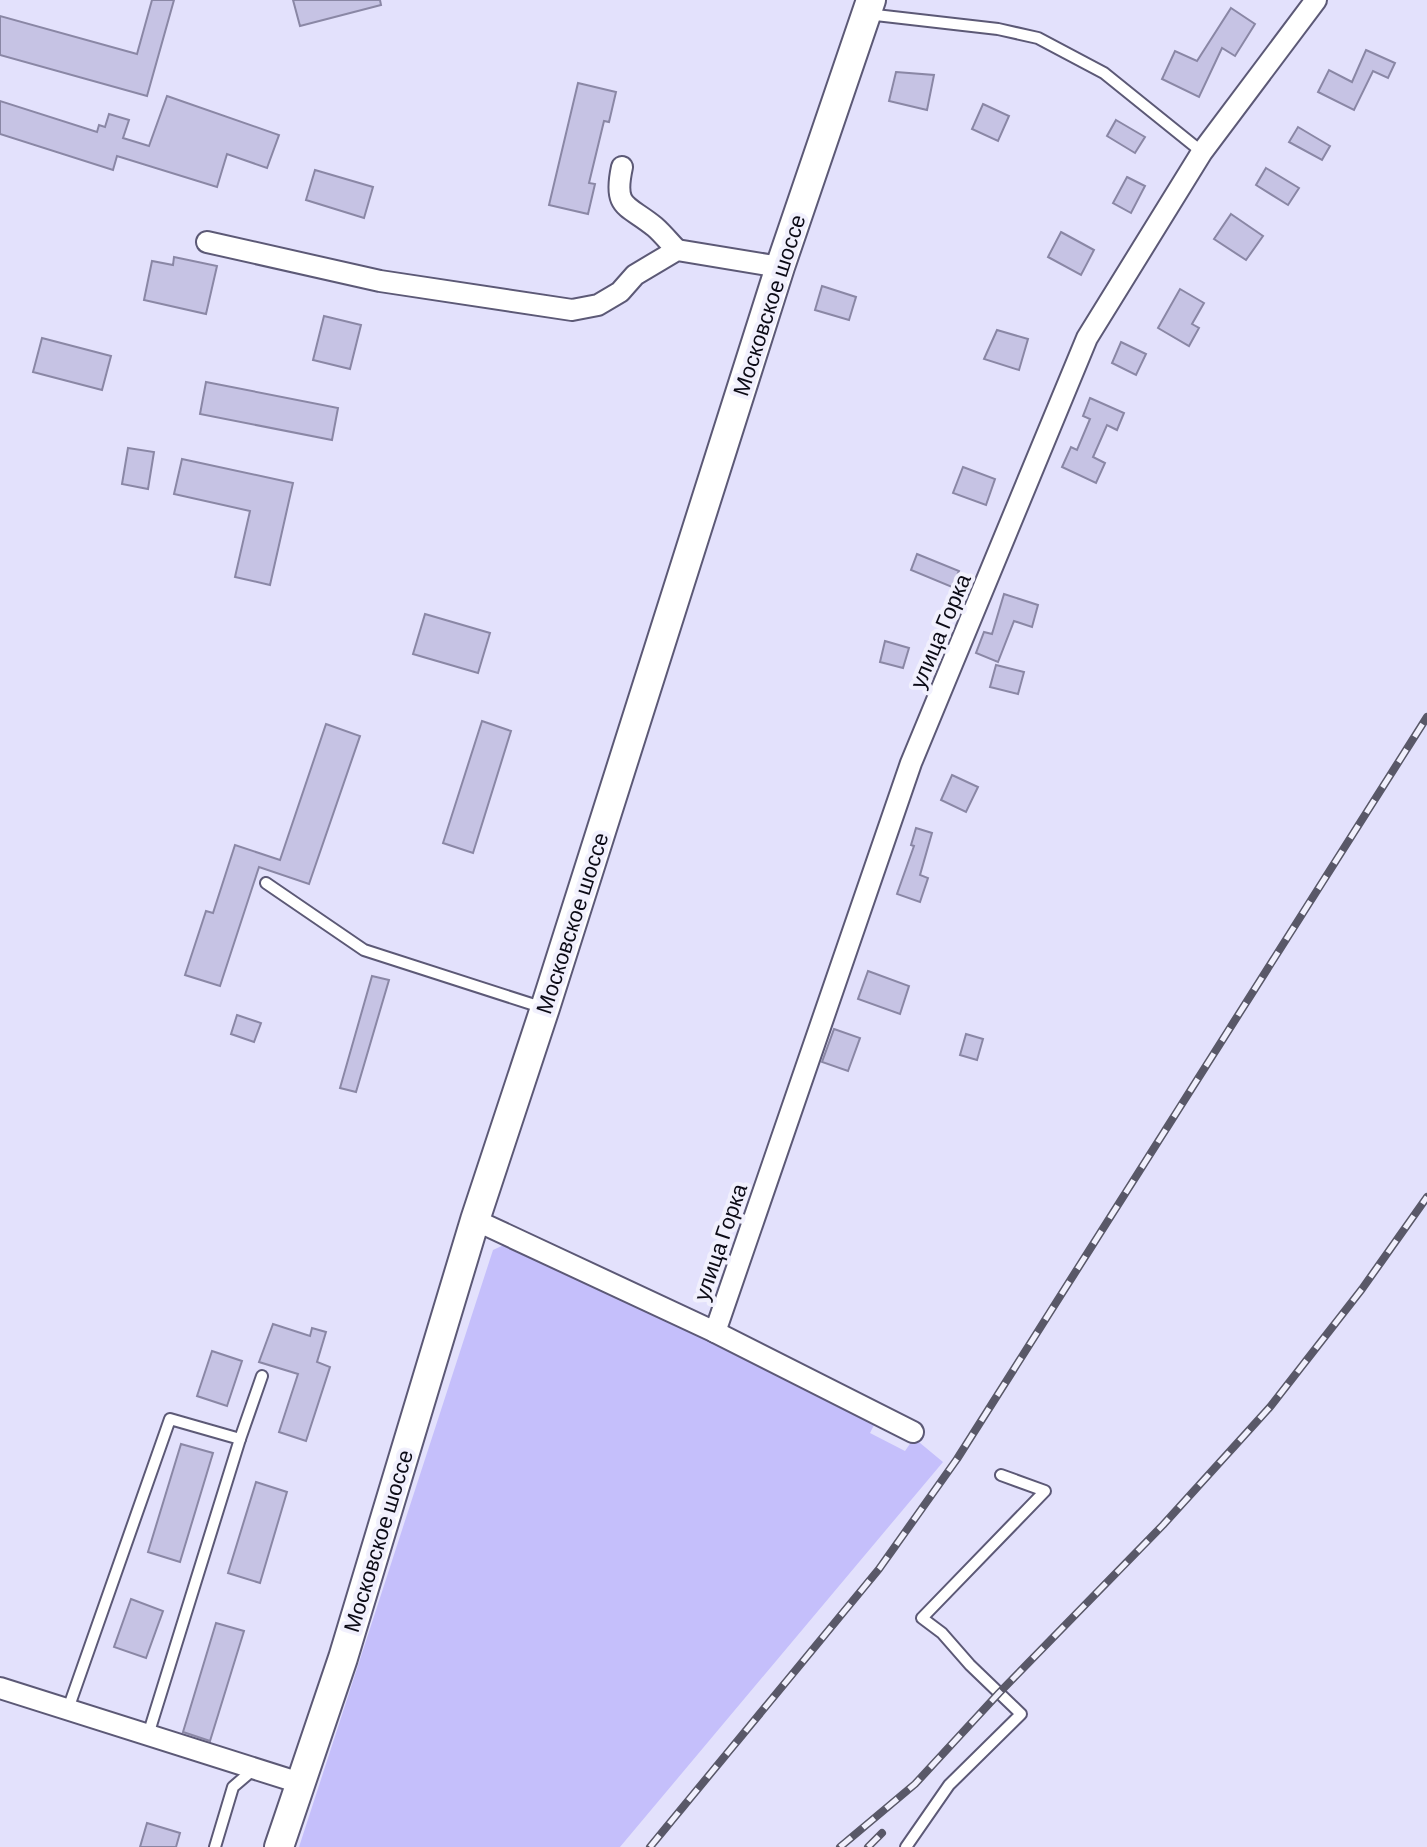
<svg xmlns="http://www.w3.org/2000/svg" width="1427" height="1847" font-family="Barlow,sans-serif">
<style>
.grass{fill:#c5bffb}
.building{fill:#c6c3e4;stroke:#8a87a5;stroke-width:2}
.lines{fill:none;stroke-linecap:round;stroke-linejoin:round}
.lane-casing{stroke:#5c5976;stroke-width:14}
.street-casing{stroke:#5c5976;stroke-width:24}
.secondary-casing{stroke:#5c5976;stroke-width:32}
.lane{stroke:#fff;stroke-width:10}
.street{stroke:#fff;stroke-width:20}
.secondary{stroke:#fff;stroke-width:28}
.rail-casing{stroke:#595868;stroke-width:8}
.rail{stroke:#f1f0fd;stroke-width:5;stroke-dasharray:15;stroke-linecap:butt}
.labels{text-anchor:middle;stroke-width:8;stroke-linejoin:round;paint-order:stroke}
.street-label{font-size:22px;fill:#0c0b16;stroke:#f1f0fd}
</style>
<rect width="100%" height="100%" fill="#e3e1fc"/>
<polygon class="grass" points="508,1243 877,1419 870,1433 905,1451 914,1438 943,1462 620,1847 299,1847 493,1250"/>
<g class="building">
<polygon points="152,0 174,0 147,96 0,55 0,16 137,54"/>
<polygon points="293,0 380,0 381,5 300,26"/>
<polygon points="1231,8 1255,24 1235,56 1222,48 1199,97 1162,79 1175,51 1197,61"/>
<polygon points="1366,50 1395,63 1388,78 1373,71 1354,110 1318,92 1329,70 1352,82"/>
<polygon points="896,72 934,75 927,110 889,101"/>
<polygon points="578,83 616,92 609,122 604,121 589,183 595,184 588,214 549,205"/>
<polygon points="167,96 279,135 267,168 227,154 217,187 117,156 113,170 0,134 0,101 97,132 99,125 105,127 109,114 129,120 123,138 149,146"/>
<polygon points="983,104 1009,116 998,141 972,129"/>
<polygon points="1116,120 1145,137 1135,153 1107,136"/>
<polygon points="1298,127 1330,146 1322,160 1289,142"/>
<polygon points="1266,168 1299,188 1288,205 1256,185"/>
<polygon points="315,170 373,187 364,218 306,200"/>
<polygon points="1127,177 1145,186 1131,213 1113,203"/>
<polygon points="1231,214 1263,236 1246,260 1214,239"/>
<polygon points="1061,232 1094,250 1081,275 1048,257"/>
<polygon points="174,257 217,266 206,314 144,300 152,261 173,265"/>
<polygon points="822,286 856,297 849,320 815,310"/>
<polygon points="1180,289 1204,303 1192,324 1199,328 1189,346 1158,328"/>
<polygon points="324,316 361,325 350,369 313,360"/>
<polygon points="997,330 1028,339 1019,370 984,359"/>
<polygon points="42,338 111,356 102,390 33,372"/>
<polygon points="1121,342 1146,354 1136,375 1112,363"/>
<polygon points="206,382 338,408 332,440 200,414"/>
<polygon points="1090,398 1124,413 1117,430 1107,425 1093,457 1105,463 1096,483 1062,467 1071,447 1077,450 1090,419 1083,416"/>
<polygon points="128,448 154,452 148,489 122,484"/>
<polygon points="182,459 293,483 270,585 235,577 250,511 174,494"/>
<polygon points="963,467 995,479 986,505 953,493"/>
<polygon points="917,554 959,571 952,587 911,570"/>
<polygon points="1004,594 1038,605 1032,627 1014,621 998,662 976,653 984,632 992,634"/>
<polygon points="425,614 490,633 478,673 413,654"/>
<polygon points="885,641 909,648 903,668 880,662"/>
<polygon points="996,665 1024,672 1018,694 990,687"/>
<polygon points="482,721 511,731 473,853 443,843"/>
<polygon points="326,724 360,736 309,884 259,867 220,986 185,975 206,911 213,913 235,845 280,860"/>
<polygon points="952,775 978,787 966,812 941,800"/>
<polygon points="916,828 932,833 920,875 928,878 920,902 897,894 914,846 911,845"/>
<polygon points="868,971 909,986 900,1014 858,999"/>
<polygon points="372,976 389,980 356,1092 340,1088"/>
<polygon points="237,1015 261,1023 254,1042 231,1034"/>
<polygon points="834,1029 860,1038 848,1071 822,1062"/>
<polygon points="966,1034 983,1039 977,1060 960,1055"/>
<polygon points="273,1324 310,1336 312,1328 326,1332 317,1362 330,1367 306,1441 279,1432 298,1374 259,1362"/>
<polygon points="212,1351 242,1361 227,1406 197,1396"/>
<polygon points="181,1444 213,1453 180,1562 148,1552"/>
<polygon points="256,1482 287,1492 260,1583 228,1573"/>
<polygon points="131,1599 163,1611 146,1658 114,1647"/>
<polygon points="216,1623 244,1631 210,1741 183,1732"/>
<polygon points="147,1823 180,1833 176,1847 140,1847"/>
</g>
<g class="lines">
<defs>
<g id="lane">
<polyline points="867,14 998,29 1038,38 1104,73 1202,152"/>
<polyline points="266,883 364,950 544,1008"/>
<polyline points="240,1439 262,1376"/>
<polyline points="68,1709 170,1419 240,1439 148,1735"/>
<polyline points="215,1847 233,1787 254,1769"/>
<polyline points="906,1847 949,1785 1021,1714 970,1665 942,1633 922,1618 1045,1491 1001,1475"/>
</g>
<g id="street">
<path d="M 622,167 C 613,209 627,204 655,227 C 663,234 670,243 677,250"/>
<polyline points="207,242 380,281 572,310 598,305 620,292 635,275 677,250 780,267"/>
<polyline points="475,1220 715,1332 913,1432"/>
<polyline points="715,1332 911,763 1087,338 1202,152 1316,0"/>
<polyline points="0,1688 300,1783"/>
</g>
<polyline id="secondary" points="279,1847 343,1658 475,1220 545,1008 780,267 871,0"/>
</defs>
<use href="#lane" class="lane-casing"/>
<use href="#street" class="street-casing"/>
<use href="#secondary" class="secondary-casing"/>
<use href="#lane" class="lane"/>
<use href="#street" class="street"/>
<use href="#secondary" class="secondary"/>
<defs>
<g id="rail">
<polyline points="650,1847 879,1569 957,1459 1427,717"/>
<polyline points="840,1847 915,1784 999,1693 1163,1525 1270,1407 1362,1289 1427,1197"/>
<polyline points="868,1847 882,1833"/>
</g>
</defs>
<use href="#rail" class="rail-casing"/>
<use href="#rail" class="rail"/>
</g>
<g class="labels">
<g class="street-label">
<text transform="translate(769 305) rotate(-72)" y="8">Московское шоссе</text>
<text transform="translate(940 631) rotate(-67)" y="8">улица Горка</text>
<text transform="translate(572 923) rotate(-72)" y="8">Московское шоссе</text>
<text transform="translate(720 1242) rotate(-71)" y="8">улица Горка</text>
<text transform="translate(378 1541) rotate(-73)" y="8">Московское шоссе</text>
</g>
</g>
</svg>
